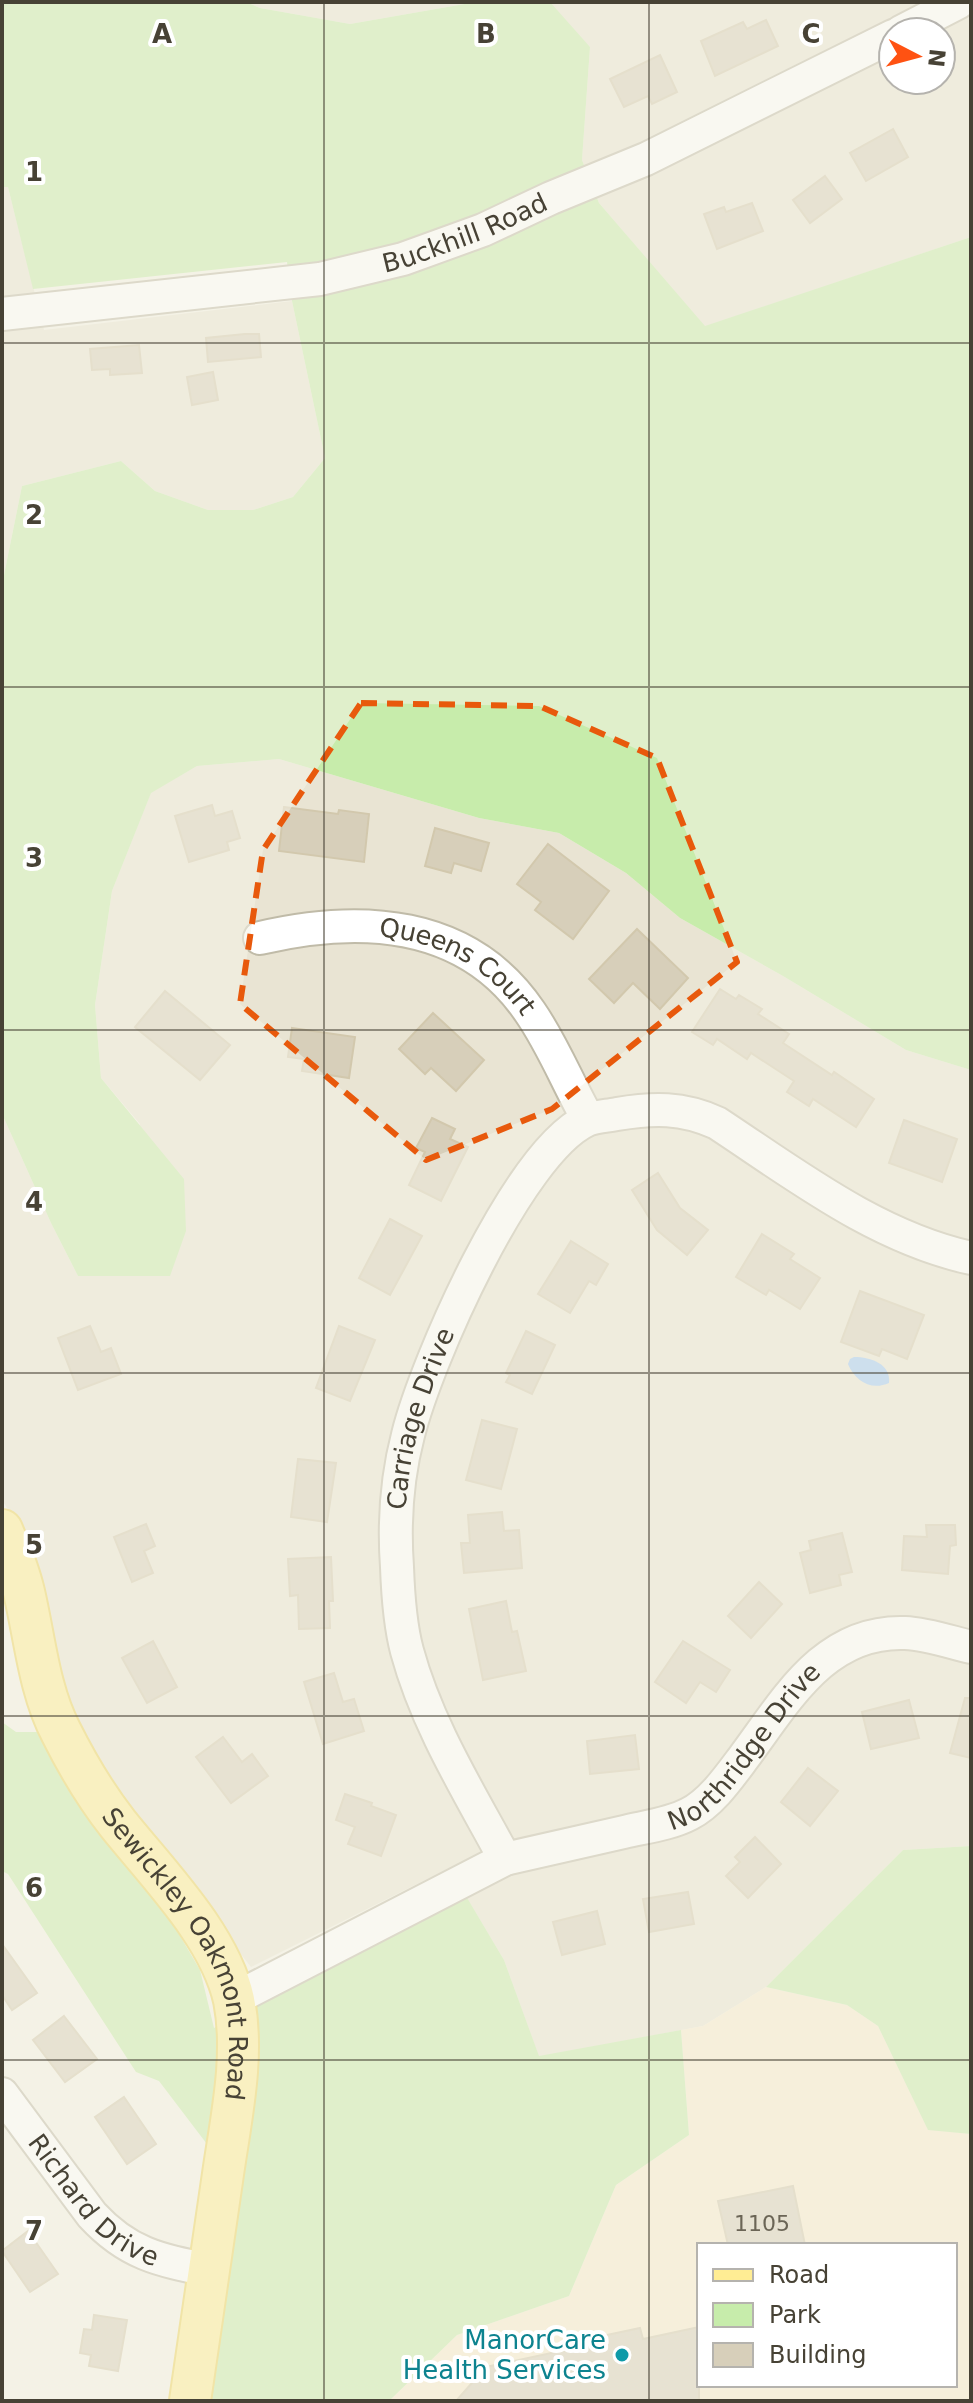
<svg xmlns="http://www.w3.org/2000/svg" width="973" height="2403" font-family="'DejaVu Sans',sans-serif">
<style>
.residential{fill:#e9e4d3;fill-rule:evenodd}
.commercial{fill:#f8eccf;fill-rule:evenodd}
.green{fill:#c7ecab}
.water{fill:#9dc7f6}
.building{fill:#d7cfba;stroke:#d2c8ad;stroke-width:2}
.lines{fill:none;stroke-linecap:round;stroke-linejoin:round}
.minor-casing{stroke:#c0bba8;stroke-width:36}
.major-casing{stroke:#edd35b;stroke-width:44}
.minor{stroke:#fff;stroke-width:32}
.major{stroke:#ffed94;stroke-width:40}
.marked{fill:none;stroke:#e8590c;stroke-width:6;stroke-dasharray:16 10;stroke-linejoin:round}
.grid{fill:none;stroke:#474235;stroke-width:2;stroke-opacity:0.55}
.culture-dot{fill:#0f9aa8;stroke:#fff;stroke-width:3}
.labels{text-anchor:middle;stroke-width:8;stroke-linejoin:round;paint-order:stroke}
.number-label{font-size:22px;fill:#6b6556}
.street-label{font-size:26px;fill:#474235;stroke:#fff}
.culture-label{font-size:26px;fill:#0d838f;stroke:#fff;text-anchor:end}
.grid-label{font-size:26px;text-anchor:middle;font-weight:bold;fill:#474235;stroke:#fff;stroke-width:8;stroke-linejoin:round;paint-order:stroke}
</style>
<rect width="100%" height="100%" fill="#f4f2e6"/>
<g class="residential">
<polygon points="246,2 476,2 350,24 260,8"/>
<path d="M 538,2 L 971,2 L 971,237 L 705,327 L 599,203 L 582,160 L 590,47 ZM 893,32 L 941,32 L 941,80 L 893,80 Z"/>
<polygon points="2,187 8,187 44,330 292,301 325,458 293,497 253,510 208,510 155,491 121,461 22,486 2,585"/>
<polygon points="279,759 479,818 559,833 626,873 680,918 783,976 906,1050 971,1070 971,1846 903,1850 766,1987 703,2026 539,2057 504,1960 449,1868 251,1967 120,1801 83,1746 63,1690 18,1525 2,1500 2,1008 3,1116 51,1223 78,1276 140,1124 101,1078 95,1005 112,891 151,792 197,766"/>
</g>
<path class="commercial" d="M 766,1987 L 847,2005 L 878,2026 L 928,2129 L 971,2134 L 971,2401 L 389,2401 L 457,2335 L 569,2296 L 616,2185 L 689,2135 L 681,2030 L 703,2026 ZM 699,2245 L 955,2245 L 955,2385 L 699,2385 Z"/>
<g class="green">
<polygon points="2,2 246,2 260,8 350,24 476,2 550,2 590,47 582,160 599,203 705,326 971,237 971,1070 906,1050 783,976 680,918 626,873 559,833 479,818 279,759 197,766 151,793 112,891 95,1005 101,1078 184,1179 186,1231 170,1276 78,1276 51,1223 3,1116 2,585 22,486 121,461 155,491 208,510 253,510 293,497 325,458 292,301 287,262 33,289 8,187 2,187"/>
<polygon points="2,1722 16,1732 43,1732 76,1802 169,1917 200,1970 214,2028 466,1896 504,1960 539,2056 681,2030 689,2135 616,2185 569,2296 457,2335 389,2401 205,2401 235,2181 159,2081 136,2072 8,1874 2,1871"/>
<polygon points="971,1846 971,2134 928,2130 878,2026 847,2005 766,1987 903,1850"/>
</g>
<path class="water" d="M 854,1357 C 871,1357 891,1364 889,1383 C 871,1391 855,1381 848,1364 L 850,1359 Z"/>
<g class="building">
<polygon points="766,20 778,46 715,76 701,41 743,22 747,29"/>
<polygon points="660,55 677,92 652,104 648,96 624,107 610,79"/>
<polygon points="893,129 908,157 866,181 850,153"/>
<polygon points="825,176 842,199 810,223 793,200"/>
<polygon points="752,203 763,231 717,249 704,214 724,207 726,212"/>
<polygon points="245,334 259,334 261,357 208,362 206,338"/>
<polygon points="139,345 142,373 110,375 110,369 92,370 90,349"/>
<polygon points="213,372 218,400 192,405 187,377"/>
<polygon points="212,805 215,816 232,811 240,838 227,842 229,850 189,862 175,816"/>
<polygon points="284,807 338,814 339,810 369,814 364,862 279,851"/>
<polygon points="435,828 489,843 481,871 454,863 451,873 425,866"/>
<polygon points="548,844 609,891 573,939 535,910 541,902 517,884"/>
<polygon points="637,929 688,978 660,1009 633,983 614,1003 589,979"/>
<polygon points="720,989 736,999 739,995 762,1009 758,1014 789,1034 783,1043 832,1075 834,1072 874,1099 856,1127 813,1099 809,1106 787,1092 794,1081 751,1053 747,1059 717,1039 713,1045 692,1032"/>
<polygon points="165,991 230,1045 200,1080 135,1027"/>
<polygon points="433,1013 484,1060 456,1091 431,1068 425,1074 399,1049"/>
<polygon points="292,1028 355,1037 349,1078 302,1071 304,1059 288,1057"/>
<polygon points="432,1118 455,1129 450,1139 468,1147 441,1201 409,1185 425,1152 416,1148"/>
<polygon points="904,1120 957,1139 942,1182 889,1163"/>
<polygon points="658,1173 680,1208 708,1230 687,1255 657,1230 632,1190"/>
<polygon points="390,1219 422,1236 390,1295 359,1278"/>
<polygon points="762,1234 794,1254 790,1259 820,1278 800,1309 769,1290 766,1295 736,1277"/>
<polygon points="571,1241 608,1264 596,1285 589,1281 570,1313 538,1294"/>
<polygon points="860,1291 924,1315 907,1359 882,1349 879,1356 841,1342"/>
<polygon points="90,1326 101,1352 111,1348 121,1374 78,1390 58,1338"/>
<polygon points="339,1326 375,1340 350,1401 316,1388"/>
<polygon points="526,1331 555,1345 532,1394 506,1382 510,1375 506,1373"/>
<polygon points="482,1420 517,1429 501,1489 466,1480"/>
<polygon points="298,1459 336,1463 327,1522 291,1517"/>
<polygon points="502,1512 504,1531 519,1530 522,1568 464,1573 461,1543 470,1543 468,1515"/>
<polygon points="146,1524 155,1546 144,1551 153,1573 132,1582 114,1537"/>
<polygon points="926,1525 955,1525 956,1545 950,1546 948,1574 902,1570 904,1536 927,1537"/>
<polygon points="842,1533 852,1572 839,1575 841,1585 810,1593 800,1553 811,1550 809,1541"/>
<polygon points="331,1557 333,1601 329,1601 330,1628 299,1629 298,1595 290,1596 288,1559"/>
<polygon points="759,1582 782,1604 751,1638 728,1616"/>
<polygon points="506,1601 512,1632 517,1631 526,1671 483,1680 469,1609"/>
<polygon points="153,1641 177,1687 147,1703 122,1658"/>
<polygon points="683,1641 730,1670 716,1692 700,1682 686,1703 655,1682"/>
<polygon points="334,1673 343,1702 354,1699 364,1731 323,1744 304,1682"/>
<polygon points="965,1698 971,1698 971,1758 950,1753"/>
<polygon points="909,1700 919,1738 871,1749 862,1712"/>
<polygon points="635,1735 639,1769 590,1774 587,1741"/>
<polygon points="223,1737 242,1762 252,1754 268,1776 231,1803 196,1757"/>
<polygon points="808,1768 838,1791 810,1826 781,1802"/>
<polygon points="345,1794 372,1803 371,1806 396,1815 381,1856 348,1844 355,1827 336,1820"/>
<polygon points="755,1837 781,1864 748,1898 726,1876 740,1862 735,1857"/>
<polygon points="688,1892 694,1924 649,1932 643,1899"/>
<polygon points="597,1911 605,1944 562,1955 553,1922"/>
<polygon points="2,1944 37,1993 12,2010 2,1995"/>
<polygon points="64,2016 97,2059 65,2082 33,2040"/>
<polygon points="124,2097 156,2144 127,2164 95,2117"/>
<polygon points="793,2186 805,2245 728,2245 718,2201"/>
<polygon points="28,2231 58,2274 30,2292 2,2251"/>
<polygon points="94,2315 127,2320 118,2371 89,2366 91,2355 80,2353 84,2329 92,2330"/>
<polygon points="699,2327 699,2401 456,2401 486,2367 603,2342 602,2336 640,2328 643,2339"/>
</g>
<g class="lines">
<defs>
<g id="minor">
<polyline points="901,32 959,2"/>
<path id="s1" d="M 2,314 L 320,279 L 403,259 L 483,230 L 551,198 L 646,159 L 893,36"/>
<path id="s2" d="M 260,938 C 359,915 467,919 530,1012 C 553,1045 568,1084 588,1119"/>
<path id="s3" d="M 505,1859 C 544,1850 584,1841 624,1832 C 645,1827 670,1824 689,1814 C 711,1803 729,1777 744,1757 C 786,1701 824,1630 905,1633 C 927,1634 950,1642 971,1647"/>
<path id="s4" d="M 234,1999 L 505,1859 C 469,1792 427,1725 407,1651 C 400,1625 398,1595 397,1567 C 394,1525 397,1477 408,1435 C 426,1362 518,1152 587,1120 C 596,1116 608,1116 617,1114 C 653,1108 682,1107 717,1123 C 796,1175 876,1237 971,1258"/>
<path id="s5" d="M 2,2094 L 92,2215 C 128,2254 159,2260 209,2270"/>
</g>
<g id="major">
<path id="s6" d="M 2,1530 C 11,1551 19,1571 24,1592 C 35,1639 39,1690 61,1732 C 77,1764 96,1796 118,1824 C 158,1874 220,1936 234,2000 C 245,2056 231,2118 223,2174 C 212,2250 201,2325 190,2401"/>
</g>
</defs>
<use href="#minor" class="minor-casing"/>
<use href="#major" class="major-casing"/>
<use href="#minor" class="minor"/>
<use href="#major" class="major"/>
</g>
<path d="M0 0H973V2403H0ZM 361,703 L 539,706 L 657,758 L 737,962 L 552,1109 L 426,1160 L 240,1004 L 263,850 Z" fill="#f4f2e6" fill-opacity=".55" fill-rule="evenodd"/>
<path class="marked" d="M 361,703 L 539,706 L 657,758 L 737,962 L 552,1109 L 426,1160 L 240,1004 L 263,850 Z"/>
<path class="grid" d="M 324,2 L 324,2401M 649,2 L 649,2401M 2,343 L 971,343M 2,687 L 971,687M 2,1030 L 971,1030M 2,1373 L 971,1373M 2,1716 L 971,1716M 2,2060 L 971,2060"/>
<circle class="culture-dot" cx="622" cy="2355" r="8"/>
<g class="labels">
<g class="number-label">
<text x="762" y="2231">1105</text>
</g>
<g class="street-label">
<text dy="9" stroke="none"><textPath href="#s1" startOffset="472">Buckhill Road</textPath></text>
<text dy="9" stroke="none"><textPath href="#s2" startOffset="210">Queens Court</textPath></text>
<text dy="9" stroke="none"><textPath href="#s4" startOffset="772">Carriage Drive</textPath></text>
<text dy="9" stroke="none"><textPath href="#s3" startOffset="276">Northridge Drive</textPath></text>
<text dy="9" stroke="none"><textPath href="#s6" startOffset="468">Sewickley Oakmont Road</textPath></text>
<text dy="9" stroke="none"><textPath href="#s5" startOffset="142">Richard Drive</textPath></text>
</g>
<g class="culture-label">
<text x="606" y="2349">ManorCare<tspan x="606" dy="30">Health Services</tspan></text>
</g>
</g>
<g class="grid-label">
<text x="162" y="43">A</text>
<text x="486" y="43">B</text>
<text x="811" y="43">C</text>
<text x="34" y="181">1</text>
<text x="34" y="524">2</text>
<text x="34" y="867">3</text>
<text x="34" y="1211">4</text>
<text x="34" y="1554">5</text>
<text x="34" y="1897">6</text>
<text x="34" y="2240">7</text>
</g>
<rect width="973" height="2403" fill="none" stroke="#474235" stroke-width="8"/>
<rect x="697" y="2243" width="260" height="144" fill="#ffffff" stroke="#b5b3ae" stroke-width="2"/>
<rect x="713" y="2269" width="40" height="12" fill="#ffed94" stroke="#b5b3ae" stroke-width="2"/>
<text x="769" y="2283" font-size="24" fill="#474235">Road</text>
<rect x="713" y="2303" width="40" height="24" fill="#c7ecab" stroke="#b5b3ae" stroke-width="2"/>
<text x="769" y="2323" font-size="24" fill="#474235">Park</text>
<rect x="713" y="2343" width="40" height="24" fill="#d7cfba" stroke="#b5b3ae" stroke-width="2"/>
<text x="769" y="2363" font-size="24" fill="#474235">Building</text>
<g transform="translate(917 56) rotate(96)"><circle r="38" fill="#ffffff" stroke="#b5b3ae" stroke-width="2"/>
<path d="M0-6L14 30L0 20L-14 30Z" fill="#ff5212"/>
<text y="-12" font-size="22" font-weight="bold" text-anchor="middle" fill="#474235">N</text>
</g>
</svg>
